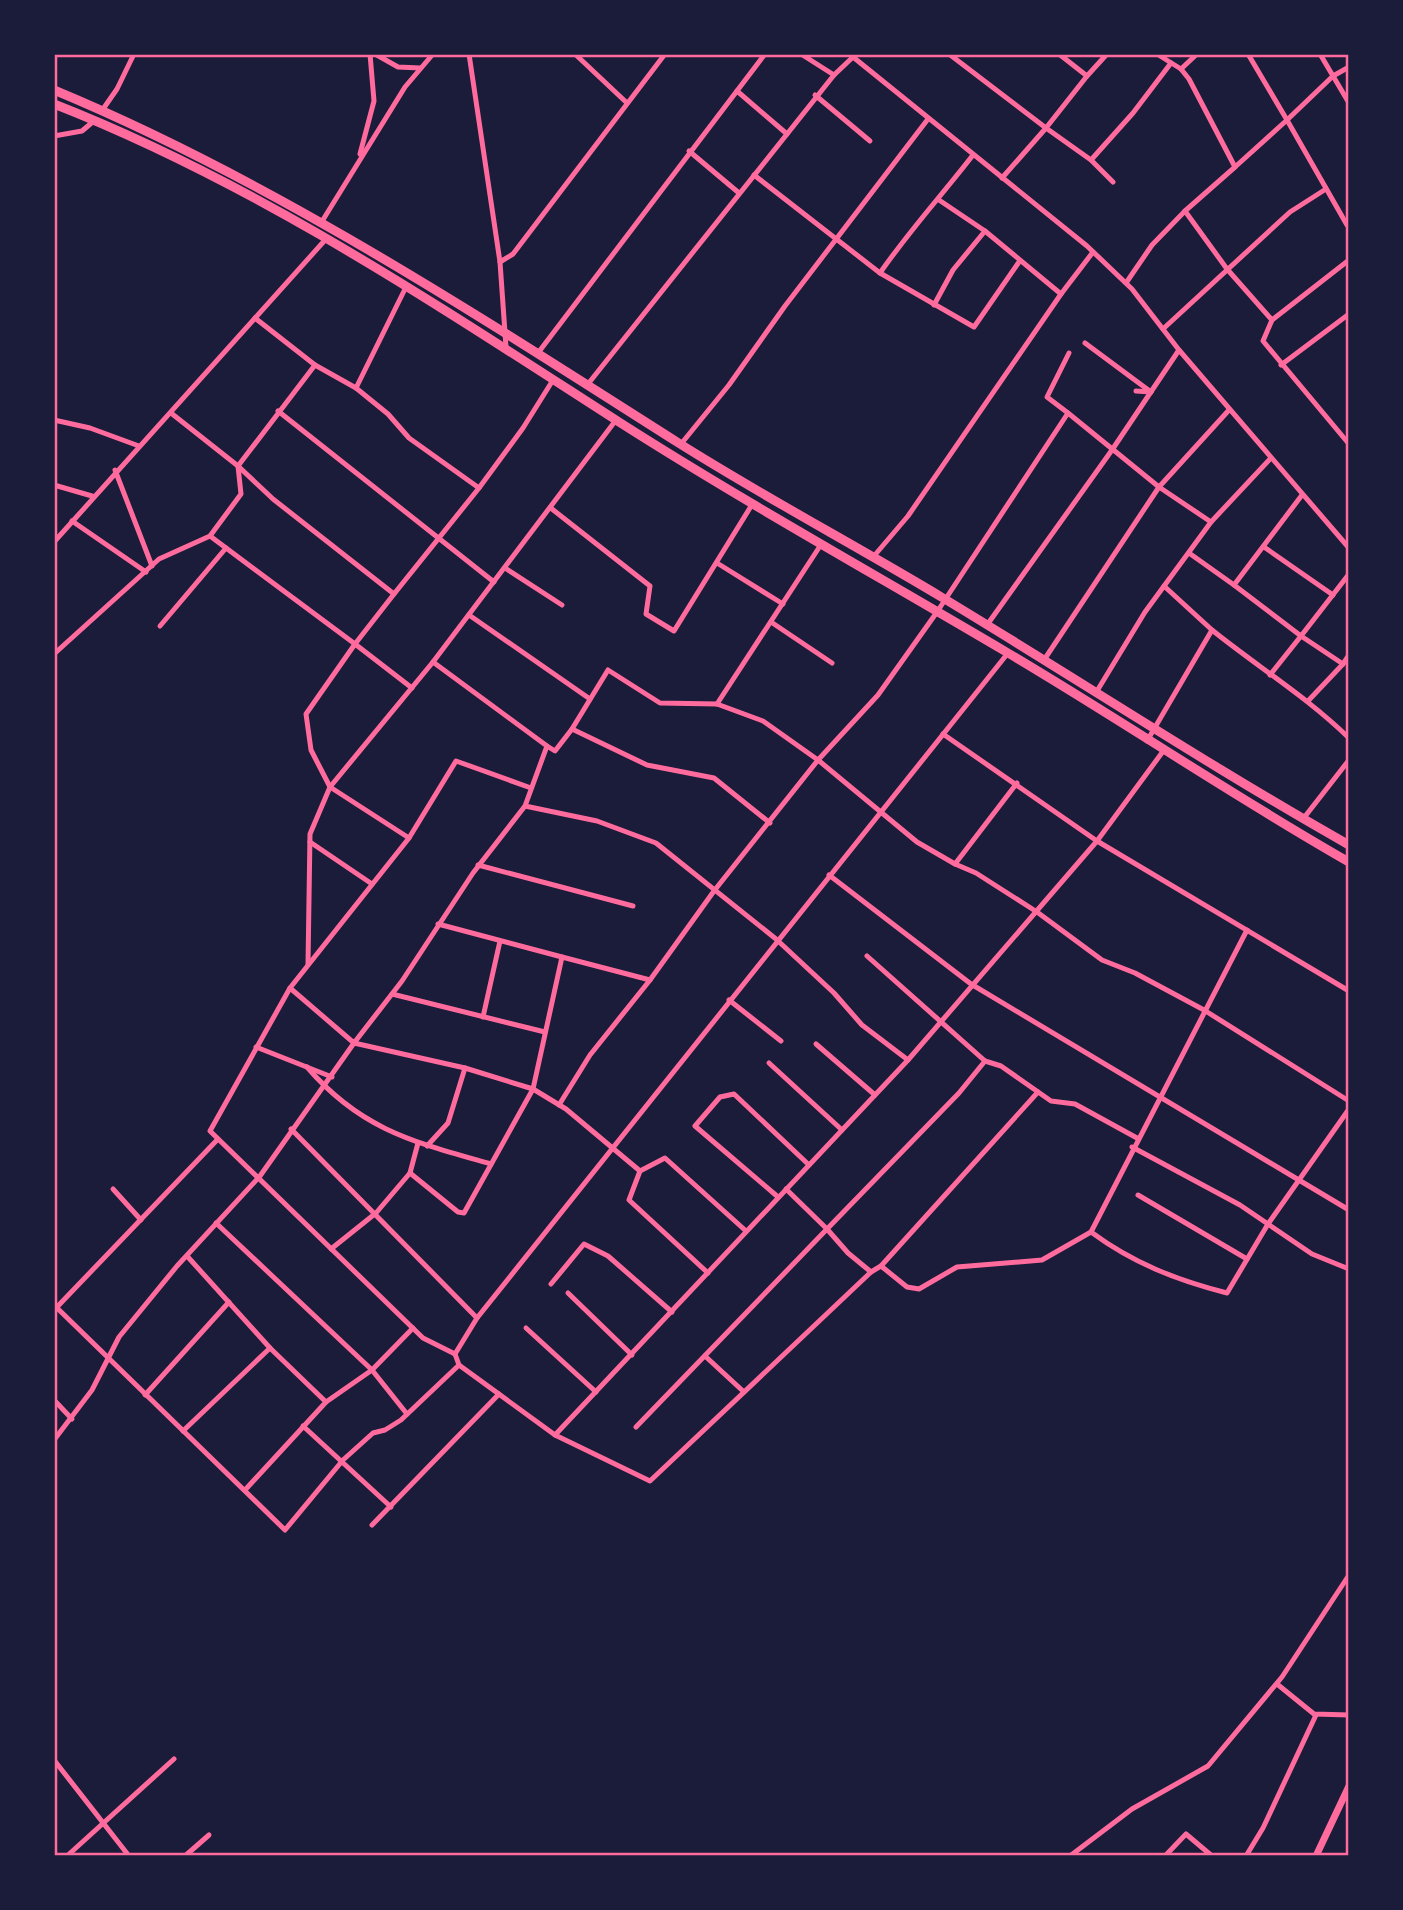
<svg xmlns="http://www.w3.org/2000/svg" width="1403" height="1910" font-family="Raleway,sans-serif">
<style>
.lines{fill:none;stroke-linecap:round;stroke-linejoin:round}
.minor{stroke:#ff6b9d;stroke-width:5}
.tertiary{stroke:#ff6b9d;stroke-width:7}
.primary{stroke:#ff6b9d;stroke-width:9}
.neatline{fill:none;stroke:#ff6b9d;stroke-width:2.5}
</style>
<rect width="100%" height="100%" fill="#1b1b3a"/>
<g class="lines">
<g class="minor">
<polyline points="375,54 398,67 420,68"/>
<polyline points="469,54 500,262 506,347"/>
<polyline points="575,54 627,103"/>
<polyline points="949,54 1046,128 1087,76"/>
<polyline points="1059,54 1087,76 1107,54"/>
<polyline points="1157,54 1181,69 1189,79 1235,167 1287,120 1248,54"/>
<polyline points="1320,54 1349,103"/>
<polyline points="1181,69 1197,54"/>
<polyline points="834,75 853,57 1087,246 1132,289 1179,350 1349,548"/>
<polyline points="737,91 787,134"/>
<polyline points="815,95 870,141"/>
<polyline points="101,112 117,89 134,54"/>
<polyline points="54,136 82,131 95,120"/>
<polyline points="689,151 739,193"/>
<polyline points="360,154 374,101 370,54"/>
<polyline points="1091,160 1133,113 1171,63"/>
<polyline points="1235,167 1185,211 1227,269 1272,320 1263,341 1349,444"/>
<polyline points="754,175 880,273 974,327 1019,262"/>
<polyline points="1002,178 1046,128 1091,160 1113,182"/>
<polyline points="321,223 405,87 433,54"/>
<polyline points="1347,225 1287,120 1333,76 1349,67"/>
<polyline points="500,262 513,254 665,54"/>
<path d="M 880,273 C 909,231 942,195 973,155"/>
<polyline points="1126,283 1152,245 1185,211"/>
<polyline points="1061,294 1093,252"/>
<polyline points="934,305 953,270 985,231"/>
<polyline points="255,318 315,365"/>
<polyline points="1272,320 1349,260"/>
<polyline points="1163,329 1290,212 1326,189"/>
<polyline points="1085,343 1151,392"/>
<polyline points="538,353 765,54"/>
<polyline points="1281,365 1349,314"/>
<polyline points="588,384 834,75 801,54"/>
<polyline points="356,388 388,414 409,438 479,488 523,428 553,380"/>
<polyline points="1136,391 1151,392"/>
<polyline points="278,411 494,582"/>
<polyline points="171,413 238,466 315,365 356,388 406,287"/>
<polyline points="1068,413 1047,397 1069,353"/>
<polyline points="54,420 90,428 139,446"/>
<polyline points="681,444 729,385 785,306 928,119"/>
<polyline points="238,466 273,499 394,594 479,488"/>
<polyline points="238,466 241,494 210,536 355,644 394,594"/>
<polyline points="115,470 152,566"/>
<polyline points="54,485 92,496"/>
<polyline points="1302,495 1234,585 1301,636 1349,574"/>
<polyline points="552,509 650,586 646,614 674,631 753,503"/>
<polyline points="72,521 146,572"/>
<polyline points="1211,522 1271,458"/>
<polyline points="54,542 326,239"/>
<polyline points="1264,547 1333,595"/>
<polyline points="1189,553 1234,585"/>
<polyline points="874,556 908,516 1061,294 985,231 939,200"/>
<polyline points="717,563 783,604"/>
<polyline points="505,568 562,605"/>
<polyline points="469,615 590,699"/>
<polyline points="771,622 832,663"/>
<polyline points="987,625 1112,450 1179,350"/>
<polyline points="160,626 226,548"/>
<path d="M 1212,630 C 1258,667 1307,697 1349,738"/>
<polyline points="54,654 159,559 210,536"/>
<polyline points="1044,660 1159,487 1229,410"/>
<polyline points="433,662 547,746"/>
<polyline points="1270,675 1301,636 1343,664 1349,655"/>
<polyline points="1308,701 1343,664"/>
<polyline points="717,704 822,543"/>
<polyline points="572,729 647,765 714,778 770,823"/>
<polyline points="943,734 1097,841 1349,991"/>
<polyline points="1147,741 1212,630 1164,586"/>
<polyline points="531,788 456,761 409,838 290,988 354,1043 402,981 473,873 525,806 547,746 555,751 572,729 608,670 660,703 717,704 763,721 818,760 917,842 955,864 1017,783"/>
<polyline points="525,806 597,821 656,843 776,939 834,993 862,1025 908,1060"/>
<polyline points="1303,819 1349,760"/>
<polyline points="409,838 330,787 433,662 616,420"/>
<polyline points="310,842 372,884"/>
<polyline points="955,864 976,873 1037,912 1102,960 1135,973 1204,1010 1349,1101"/>
<polyline points="478,865 633,906"/>
<polyline points="829,875 971,984 1349,1210"/>
<polyline points="438,924 562,957"/>
<path d="M 1247,930 L 1091,1232 C 1133,1263 1176,1280 1227,1293 L 1268,1224 L 1349,1109"/>
<polyline points="867,956 985,1061 1001,1066 1051,1101 1075,1104 1137,1138"/>
<polyline points="308,964 310,834 330,787 311,750 306,714 355,644 412,688"/>
<polyline points="290,988 210,1131 423,1338 455,1354"/>
<polyline points="392,994 545,1032"/>
<polyline points="729,1000 781,1041"/>
<polyline points="483,1017 500,941"/>
<polyline points="816,1044 875,1095"/>
<polyline points="256,1047 332,1077"/>
<polyline points="769,1063 842,1130"/>
<path d="M 307,1067 C 361,1130 414,1142 491,1164"/>
<polyline points="559,1105 590,1055 650,980"/>
<polyline points="291,1129 477,1318 455,1354"/>
<polyline points="427,1146 448,1123 465,1068"/>
<polyline points="1132,1147 1240,1205 1312,1254 1349,1269"/>
<polyline points="410,1173 458,1212 464,1213 533,1089 566,1109 640,1171"/>
<polyline points="113,1189 141,1220"/>
<polyline points="786,1189 827,1229 959,1093 985,1061"/>
<polyline points="1138,1195 1247,1259"/>
<polyline points="778,1197 695,1126 720,1097 734,1094 809,1165"/>
<polyline points="216,1223 372,1370 407,1414"/>
<polyline points="331,1249 376,1213 410,1173 418,1143"/>
<polyline points="187,1256 270,1348 326,1402 245,1490"/>
<polyline points="881,1266 907,1287 919,1289 957,1267 1042,1260 1091,1232"/>
<polyline points="708,1273 629,1200 640,1171 665,1158 746,1231"/>
<polyline points="551,1284 584,1244 608,1256 672,1312"/>
<polyline points="568,1293 632,1355"/>
<polyline points="54,1305 285,1530 343,1460 373,1433 385,1430 401,1420 459,1365 455,1354"/>
<polyline points="57,1307 218,1139"/>
<polyline points="477,1318 1008,653"/>
<polyline points="526,1328 596,1392"/>
<polyline points="705,1356 744,1392"/>
<polyline points="459,1365 555,1435 650,1481 871,1272"/>
<polyline points="145,1395 229,1302"/>
<polyline points="54,1400 72,1419"/>
<polyline points="326,1402 372,1370 413,1328"/>
<polyline points="303,1426 391,1507"/>
<polyline points="636,1427 827,1229 848,1253 871,1272 881,1266 1038,1092"/>
<polyline points="183,1431 270,1348"/>
<polyline points="555,1435 908,1060 1097,841 1164,750"/>
<polyline points="54,1440 92,1390 119,1337 177,1266 260,1176 354,1043 465,1068 533,1089 562,957 650,980 714,891 818,760 878,695 937,612 1068,413 1159,487 1211,522 1145,612 1097,691"/>
<polyline points="372,1525 499,1394"/>
<polyline points="1277,1684 1314,1714 1349,1715"/>
<polyline points="54,1760 129,1856"/>
<polyline points="67,1856 174,1759"/>
<polyline points="185,1856 209,1835"/>
<polyline points="1070,1856 1132,1809 1208,1766 1282,1677 1349,1575"/>
<polyline points="1165,1856 1186,1834 1212,1856"/>
<polyline points="1246,1856 1263,1828 1316,1715"/>
</g>
<polyline class="tertiary" points="1316,1856 1349,1786"/>
<g class="primary">
<path d="M 54,90 C 273,181 477,315 677,442 C 764,497 855,545 943,598 C 1079,680 1211,767 1349,845"/>
<path d="M 54,104 C 256,183 437,305 619,422 C 746,503 878,576 1008,653 C 1123,721 1233,796 1349,862"/>
</g>
</g>
<rect width="1403" height="1910" fill="none" stroke="#1b1b3a" stroke-width="112"/>
<rect x="56" y="56" width="1291" height="1798" class="neatline"/>
</svg>
